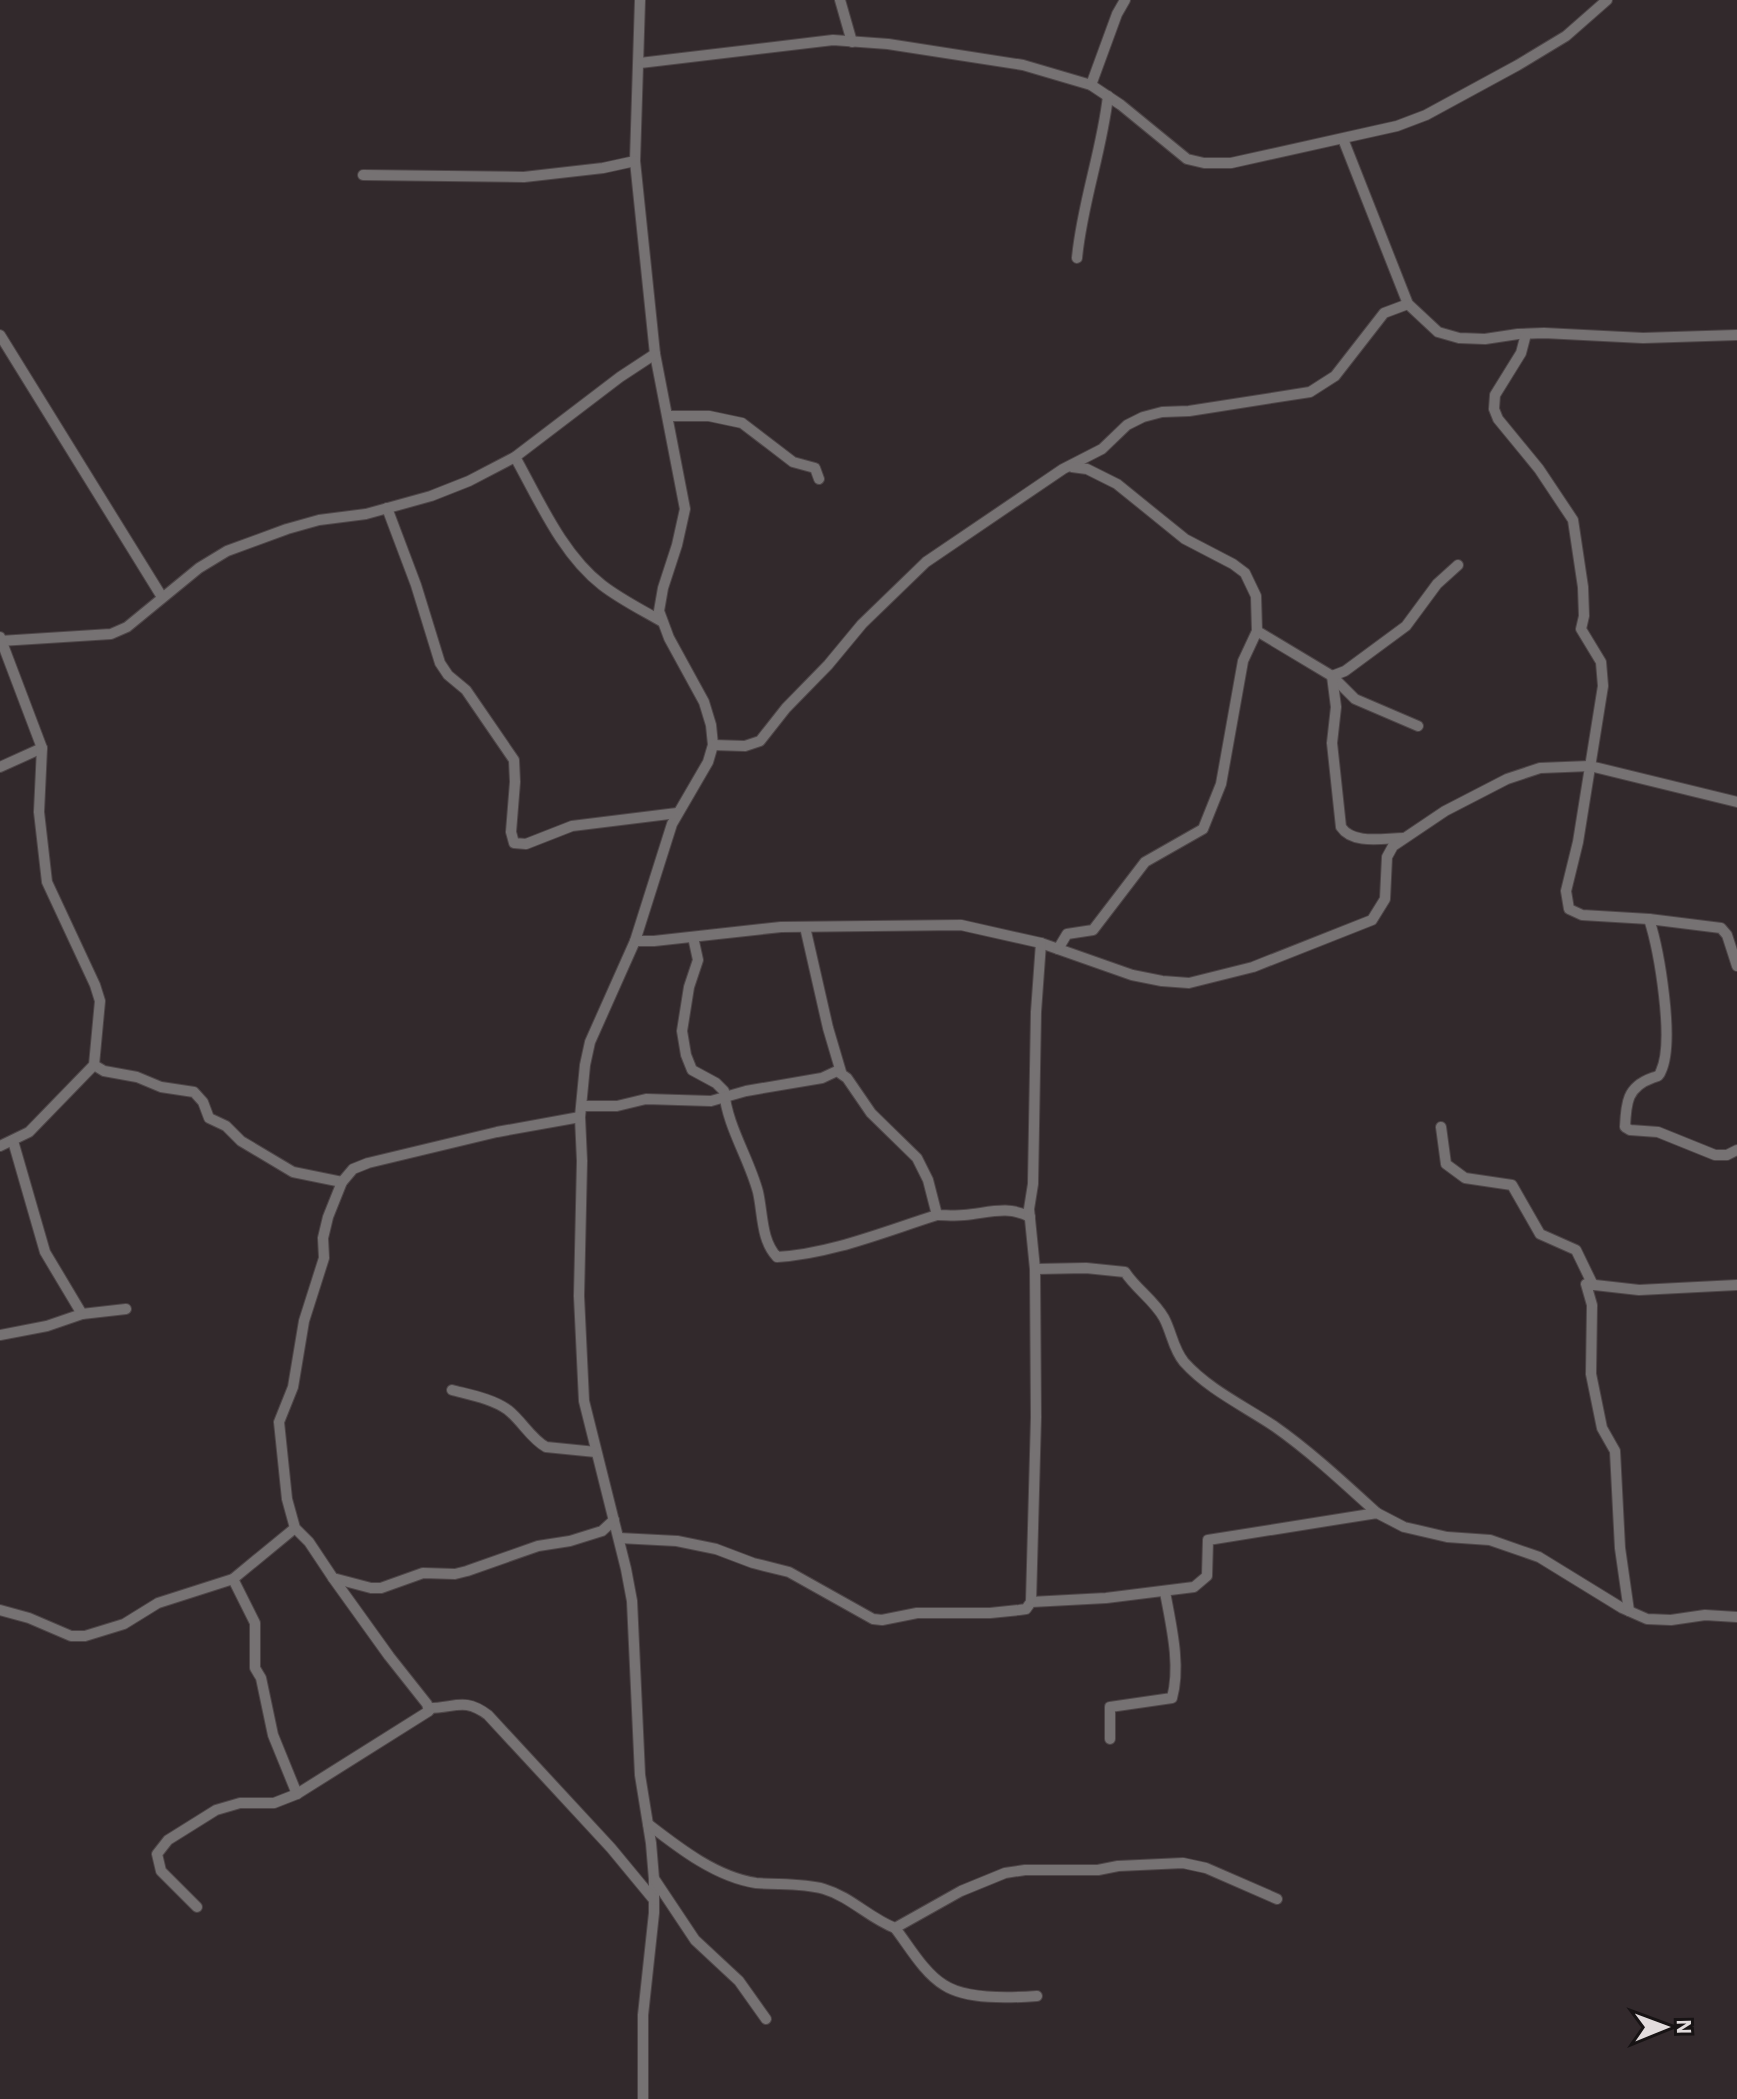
<svg xmlns="http://www.w3.org/2000/svg" width="1737" height="2099" font-family="'Alegreya Sans',sans-serif">
<style>
.lines{fill:none;stroke-linecap:round;stroke-linejoin:round}
.minor-casing{stroke:#4e4648;stroke-width:12}
.minor{stroke:#767273;stroke-width:10}
</style>
<rect width="100%" height="100%" fill="#32292c"/>
<g class="lines">
<defs>
<g id="minor">
<polyline points="640,0 635,161 655,354 685,509 677,545 663,588 659,611 669,638 704,702 711,725 713,745 708,762 672,824 635,941 590,1042 585,1065 580,1117 582,1161 579,1296 584,1401 626,1569 632,1601 640,1775 651,1843 654,1879 654,1913 643,2015 643,2099"/>
<polyline points="840,0 852,42"/>
<polyline points="640,63 833,40 888,44 1023,65 1091,85 1121,105 1187,159 1204,163 1231,163 1397,126 1426,115 1518,65 1566,36 1607,0"/>
<polyline points="1091,85 1117,14 1125,0"/>
<polyline points="1343,139 1408,304 1438,332 1459,338 1485,339 1518,334 1544,333 1643,338 1737,335"/>
<polyline points="363,175 524,177 603,168 635,161"/>
<path d="M 1077,258 C 1082,203 1102,151 1108,96"/>
<polyline points="1526,334 1521,353 1495,395 1494,409 1498,419 1539,469 1573,520 1583,587 1584,616 1581,629 1601,662 1603,686 1578,842 1566,891 1569,909 1582,915 1649,919 1721,928 1727,935 1737,966"/>
<polyline points="0,335 162,597"/>
<polyline points="668,416 709,416 742,423 793,462 815,468 819,479"/>
<path d="M 515,457 C 539,500 562,554 602,585 C 620,599 642,610 661,621"/>
<polyline points="387,508 416,585 440,663 448,675 466,690 514,760 515,782 511,832 514,843 526,844 572,826 677,813"/>
<polyline points="1257,631 1332,676 1355,699 1418,726"/>
<polyline points="0,641 111,634 127,627 199,568 227,551 287,529 319,520 366,514 431,496 469,481 515,457 620,377 655,354"/>
<polyline points="713,745 745,746 760,741 786,708 828,665 862,624 926,562 1063,469 1102,449 1127,425 1143,417 1162,412 1189,411 1310,392 1335,376 1384,313 1408,304"/>
<polyline points="0,767 42,748"/>
<path d="M 1403,838 C 1384,838 1353,845 1341,827 L 1332,743 L 1336,707 L 1332,676 L 1345,671 L 1406,626 L 1437,584 L 1458,565"/>
<path d="M 1649,919 C 1659,950 1675,1041 1661,1071 C 1659,1077 1657,1076 1652,1078 C 1627,1087 1626,1103 1625,1127 L 1630,1130 L 1658,1132 L 1715,1155 L 1727,1155 L 1737,1150"/>
<polyline points="805,927 828,1028 841,1072"/>
<path d="M 693,937 L 698,960 L 689,987 L 682,1031 L 686,1055 L 692,1070 L 716,1083 L 724,1091 C 727,1126 749,1158 758,1192 C 763,1214 761,1240 777,1257 C 831,1254 886,1231 937,1215"/>
<polyline points="635,941 654,941 781,927 961,925 1041,943 1132,975 1162,981 1189,983 1253,967 1372,920 1385,899 1387,857 1393,846 1445,811 1507,779 1540,768 1590,766 1737,802"/>
<polyline points="1058,949 1067,934 1093,930 1145,862 1203,829 1221,784 1243,661 1257,631 1256,596 1245,573 1233,564 1185,539 1117,484 1087,469 1072,467"/>
<polyline points="94,1065 104,1071 137,1077 161,1087 194,1092 203,1102 209,1118 226,1126 241,1141 293,1172 342,1182"/>
<path d="M 582,1106 L 617,1106 L 646,1099 L 711,1101 L 746,1091 L 822,1078 L 837,1071 L 847,1078 L 871,1113 L 917,1158 L 928,1180 L 937,1215 C 946,1215 955,1216 964,1215 C 988,1213 1008,1205 1030,1217"/>
<polyline points="580,1117 497,1132 368,1163 353,1169 342,1182 328,1217 323,1238 324,1258 304,1321 293,1387 279,1422 287,1499 295,1528 309,1542 333,1578 371,1588 381,1588 423,1573 455,1574 467,1571 538,1546 570,1541 602,1531 614,1520"/>
<polyline points="1441,1127 1446,1164 1465,1178 1512,1185 1540,1234 1576,1250 1592,1283"/>
<polyline points="13,1141 45,1252 82,1314"/>
<polyline points="0,1146 29,1132 94,1065 100,1001 95,985 47,882 39,812 42,748 0,637"/>
<path d="M 1035,1269 L 1086,1268 L 1125,1272 C 1136,1289 1154,1300 1164,1318 C 1172,1333 1173,1349 1184,1362 C 1208,1389 1244,1406 1274,1426 C 1311,1452 1344,1483 1377,1513"/>
<polyline points="0,1335 47,1326 82,1314 126,1309"/>
<path d="M 452,1390 C 471,1395 493,1399 508,1410 C 522,1421 531,1439 546,1447 L 596,1452"/>
<polyline points="619,1538 677,1541 716,1549 753,1563 789,1572 873,1619 882,1620 917,1613 990,1613 1019,1610 1026,1609 1031,1602 1106,1598 1194,1587 1207,1576 1208,1540 1377,1513 1404,1527 1447,1537 1490,1540 1539,1557 1622,1608 1647,1619 1671,1620 1705,1615 1737,1617"/>
<polyline points="233,1579 255,1623 255,1668 261,1678 273,1735 297,1794"/>
<polyline points="1031,1602 1036,1417 1035,1269 1029,1209 1033,1184 1036,1012 1041,943"/>
<polyline points="0,1610 29,1618 71,1636 85,1636 124,1624 158,1603 233,1579 295,1528"/>
<polyline points="1629,1611 1620,1548 1615,1451 1602,1428 1591,1374 1592,1305 1586,1284 1639,1290 1737,1285"/>
<path d="M 429,1708 C 455,1708 464,1697 488,1715 L 611,1848 L 654,1900"/>
<path d="M 1110,1739 L 1110,1707 L 1172,1698 C 1181,1665 1171,1625 1165,1592"/>
<path d="M 648,1824 C 679,1848 716,1877 756,1883 C 779,1885 802,1883 824,1889 C 851,1897 869,1918 895,1928 L 961,1891 L 1005,1873 L 1025,1870 L 1098,1870 L 1118,1866 L 1183,1863 L 1206,1868 L 1277,1899"/>
<polyline points="655,1880 695,1940 739,1981 766,2019"/>
<polyline points="197,1907 161,1871 157,1854 168,1840 216,1810 240,1803 274,1803 297,1794 429,1711 427,1704 389,1656 333,1578"/>
<path d="M 895,1928 C 909,1946 924,1973 944,1985 C 967,2000 1010,1998 1037,1996"/>
</g>
</defs>
<use href="#minor" class="minor-casing"/>
<use href="#minor" class="minor"/>
</g>
<g transform="translate(1665 2027) rotate(89)" stroke="#171314" stroke-width="6" paint-order="stroke">
<path d="M0-6L14 30L0 20L-14 30Z" fill="#e2dcdd"/>
<text y="-12" font-size="22" font-weight="bold" text-anchor="middle" fill="#e2dcdd">N</text>
</g>
</svg>
